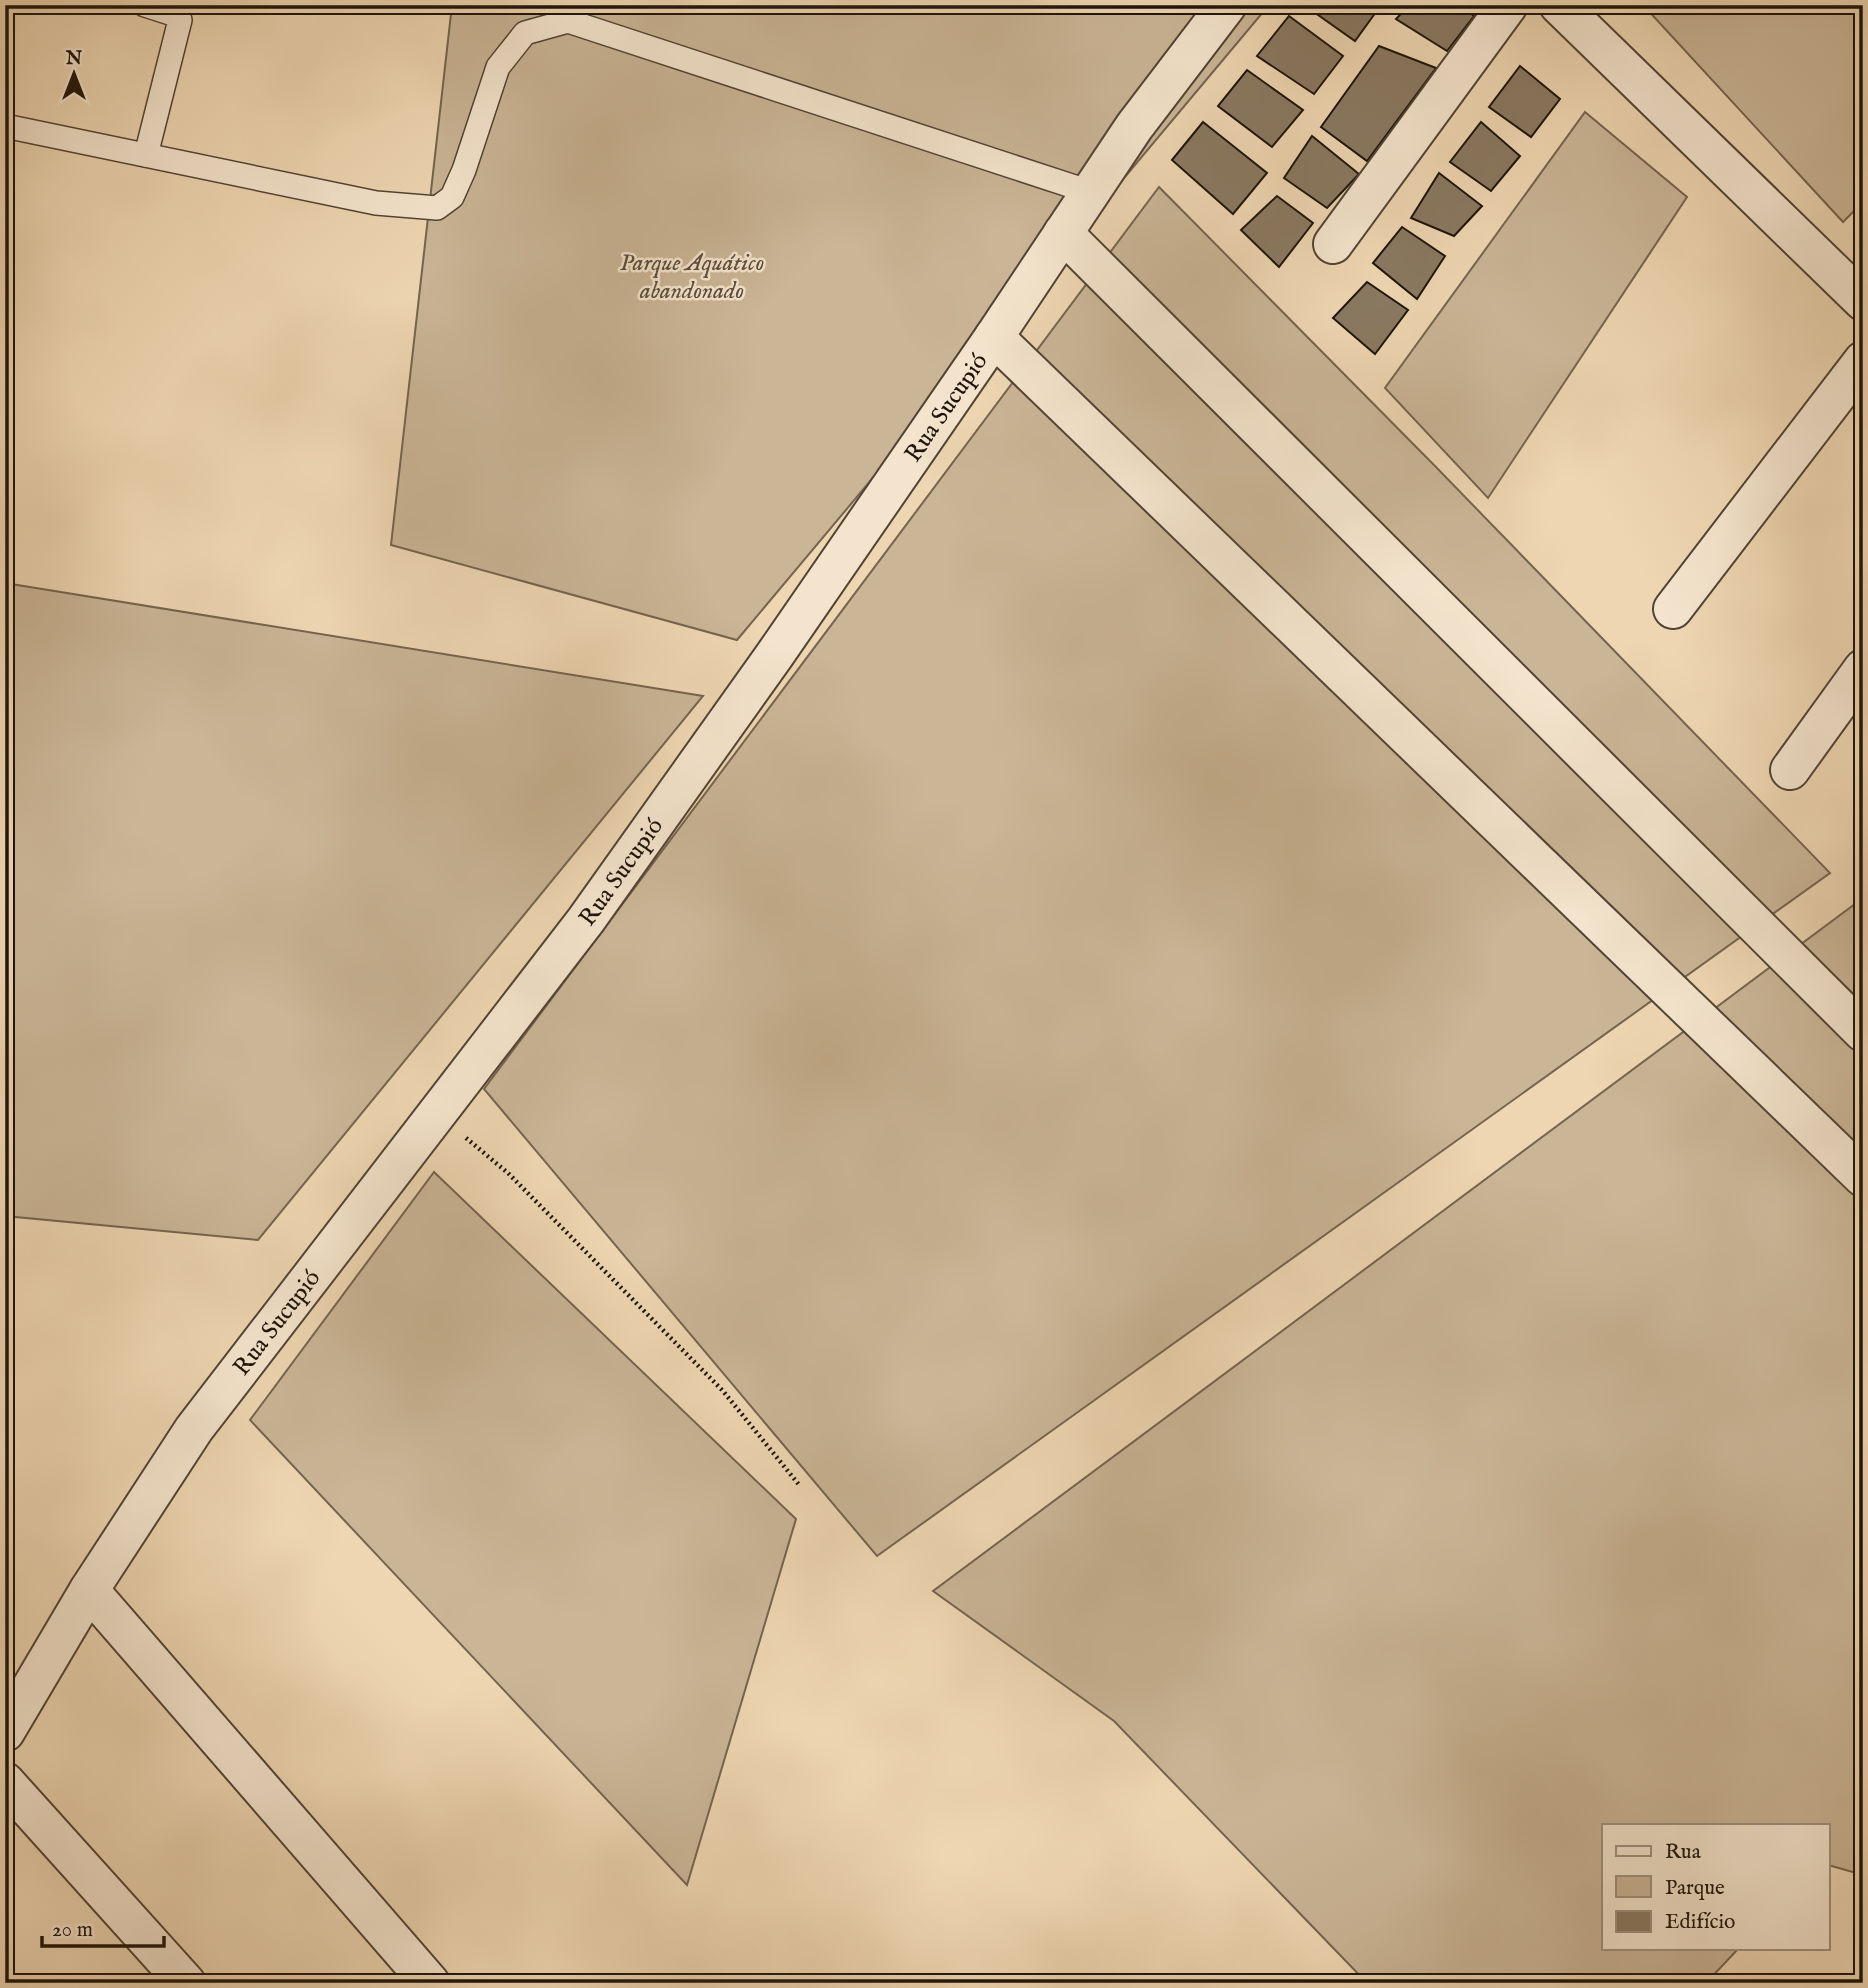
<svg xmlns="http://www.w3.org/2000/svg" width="1868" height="1988" font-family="'IM FELL English',serif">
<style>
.green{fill:#cab596;stroke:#746450;stroke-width:2}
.building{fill:#8a7962;stroke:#1d140b;stroke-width:2}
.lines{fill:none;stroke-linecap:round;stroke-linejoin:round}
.service-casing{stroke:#514435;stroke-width:26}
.minor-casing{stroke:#514435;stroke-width:42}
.path{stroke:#1d140b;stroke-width:4.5;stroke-dasharray:2 3.5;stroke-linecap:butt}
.service{stroke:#f4e4cd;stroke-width:23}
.minor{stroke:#f4e4cd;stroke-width:38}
.labels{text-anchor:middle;stroke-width:5;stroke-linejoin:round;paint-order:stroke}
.park-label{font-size:24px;font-style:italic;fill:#5a4c3c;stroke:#f4e4cd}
.street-label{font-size:24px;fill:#1d140b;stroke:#f4e4cd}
</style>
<rect width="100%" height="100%" fill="#eed6b2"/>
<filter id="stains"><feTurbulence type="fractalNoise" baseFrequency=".00286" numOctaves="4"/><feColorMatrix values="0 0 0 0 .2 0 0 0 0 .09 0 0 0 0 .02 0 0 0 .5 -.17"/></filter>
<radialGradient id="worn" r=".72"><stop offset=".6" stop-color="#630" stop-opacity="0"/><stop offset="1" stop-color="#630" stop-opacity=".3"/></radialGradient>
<g class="green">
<polygon points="452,5 1269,5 737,640 391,545"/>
<polygon points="1643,5 1863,5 1863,202 1843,222"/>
<polygon points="1585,112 1687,197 1488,498 1385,388"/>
<polygon points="1159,187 1434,465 1830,873 877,1556 484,1089"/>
<polygon points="5,583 703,696 258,1240 5,1216"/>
<polygon points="1863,898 1863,1875 1828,1865 1828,1825 1604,1825 1604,1948 1739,1948 1706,1983 1367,1983 1114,1721 933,1591"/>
<polygon points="434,1172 796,1519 687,1885 250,1420"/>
</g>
<g class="building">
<polygon points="1304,5 1381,5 1355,41"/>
<polygon points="1409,5 1460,5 1474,16 1447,51 1396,19"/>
<polygon points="1289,16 1343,56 1314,94 1257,56"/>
<polygon points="1379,46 1436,68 1367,161 1321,127"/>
<polygon points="1520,66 1560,99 1531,137 1489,107"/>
<polygon points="1247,70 1303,110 1272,147 1218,106"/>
<polygon points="1203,122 1267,173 1233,214 1172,160"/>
<polygon points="1481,122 1520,156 1491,191 1450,162"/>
<polygon points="1312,136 1359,174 1327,208 1284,178"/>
<polygon points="1439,173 1482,206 1454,236 1411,218"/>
<polygon points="1277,196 1313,223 1279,267 1241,230"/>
<polygon points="1402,227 1445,256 1417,299 1373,263"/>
<polygon points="1367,282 1408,310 1375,354 1333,318"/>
</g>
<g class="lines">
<defs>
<g id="service">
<polyline points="145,5 176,15 180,20 146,155"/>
<polyline points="5,126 376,203 437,208 452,197 464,170 498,67 525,33 568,21 1090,192"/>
</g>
<g id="minor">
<polyline points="1559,5 1863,301"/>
<polyline points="1063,233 1863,1032"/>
<polyline points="1333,244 1508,5"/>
<polyline points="994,337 1863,1177"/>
<polyline points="1673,609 1863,361"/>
<polyline points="1790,770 1863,669"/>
<polyline points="89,1590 430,1983"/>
<path id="s1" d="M 5,1732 L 89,1590 L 194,1429 L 586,920 L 774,656 L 994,337 L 1134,127 L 1227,5"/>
<polyline points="5,1782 186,1983"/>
</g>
</defs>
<use href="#service" class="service-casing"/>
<use href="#minor" class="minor-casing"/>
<polyline class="path" points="466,1138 508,1173 723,1391 800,1486"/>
<use href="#service" class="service"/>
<use href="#minor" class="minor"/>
</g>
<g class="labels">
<g class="park-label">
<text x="692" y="270">Parque Aquático<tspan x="692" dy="28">abandonado</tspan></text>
</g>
<g class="street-label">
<text dy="8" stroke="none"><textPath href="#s1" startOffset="1626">Rua Sucupió</textPath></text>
<text dy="8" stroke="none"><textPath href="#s1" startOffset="1059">Rua Sucupió</textPath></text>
<text dy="8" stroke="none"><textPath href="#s1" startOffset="492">Rua Sucupió</textPath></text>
</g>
</g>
<rect width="1868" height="1988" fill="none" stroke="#eed6b2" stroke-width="28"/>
<rect x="7" y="7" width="1854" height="1974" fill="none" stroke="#1d140b" stroke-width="3.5"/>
<rect x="14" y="14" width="1840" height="1960" fill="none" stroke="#1d140b" stroke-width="2"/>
<rect x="1602" y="1824" width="228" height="126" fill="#f4e4cd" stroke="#9e917f" stroke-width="2"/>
<rect x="1616" y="1846" width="35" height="10" fill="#f4e4cd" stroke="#9e917f" stroke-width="2"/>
<text x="1665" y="1858" font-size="21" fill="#1d140b">Rua</text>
<rect x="1616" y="1876" width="35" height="21" fill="#cab596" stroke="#9e917f" stroke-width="2"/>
<text x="1665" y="1894" font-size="21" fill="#1d140b">Parque</text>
<rect x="1616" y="1911" width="35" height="21" fill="#8a7962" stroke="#9e917f" stroke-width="2"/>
<text x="1665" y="1928" font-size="21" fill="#1d140b">Edifício</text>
<g transform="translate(74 74)" stroke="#f4e4cd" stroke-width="5" paint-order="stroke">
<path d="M0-5L12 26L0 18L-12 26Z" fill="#1d140b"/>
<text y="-10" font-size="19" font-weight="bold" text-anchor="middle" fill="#1d140b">N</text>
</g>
<path d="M42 1936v10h122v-10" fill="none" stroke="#1d140b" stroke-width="3.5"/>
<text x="52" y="1936" font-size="21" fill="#1d140b" stroke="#f4e4cd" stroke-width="5" paint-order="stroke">20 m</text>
<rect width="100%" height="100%" filter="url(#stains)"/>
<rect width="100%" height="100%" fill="url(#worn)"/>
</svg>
